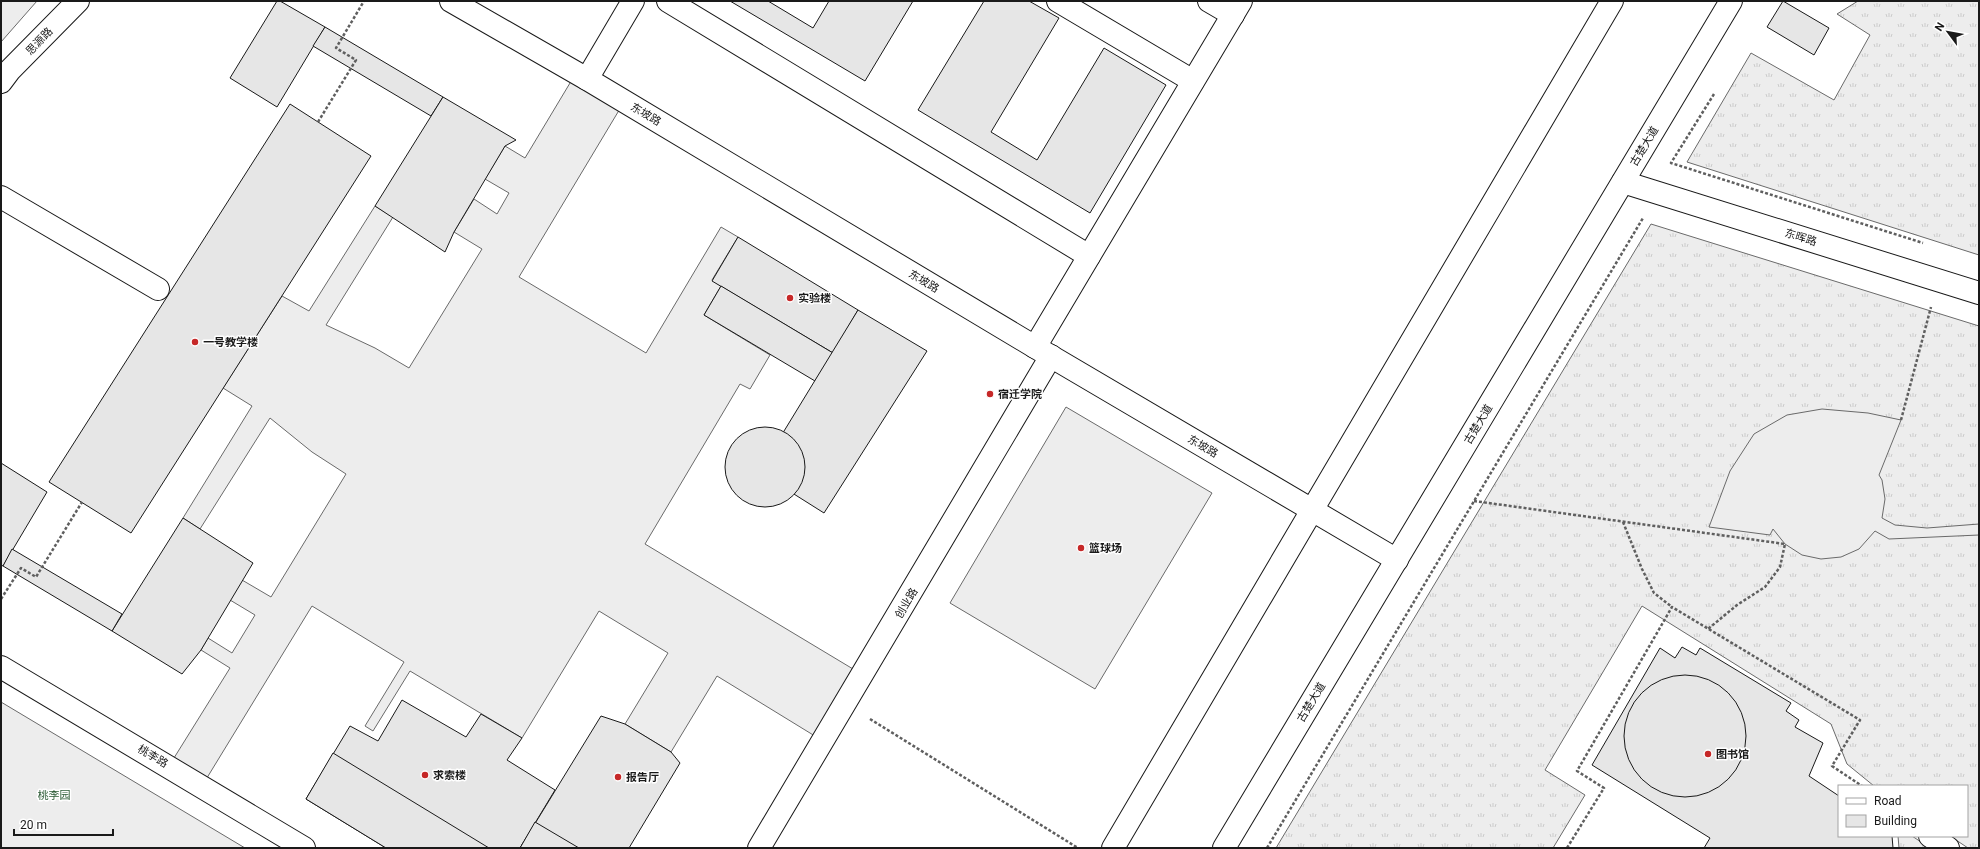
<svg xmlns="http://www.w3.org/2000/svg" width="1980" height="849" font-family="Roboto,'Noto Sans SC',sans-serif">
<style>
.grass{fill:url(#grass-tufts);stroke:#6a6a6a}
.built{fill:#ededed;stroke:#6a6a6a}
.building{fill:#e6e6e6;stroke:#1a1a1a}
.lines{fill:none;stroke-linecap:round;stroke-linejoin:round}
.minor-casing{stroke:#1a1a1a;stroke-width:24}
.path{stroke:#5f5f5f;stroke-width:2.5;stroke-dasharray:3 2;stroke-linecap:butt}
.minor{stroke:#fff;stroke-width:22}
.poi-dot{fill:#c62828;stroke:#fff;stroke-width:1.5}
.labels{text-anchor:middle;stroke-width:3;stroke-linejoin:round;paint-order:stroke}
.street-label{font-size:11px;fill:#1a1a1a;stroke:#fff}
.poi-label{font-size:11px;font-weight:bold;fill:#1a1a1a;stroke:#fff;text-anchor:start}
.park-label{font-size:11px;fill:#2b5a34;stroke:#fff}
</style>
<defs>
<pattern id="grass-tufts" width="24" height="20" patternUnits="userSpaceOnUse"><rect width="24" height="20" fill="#ededed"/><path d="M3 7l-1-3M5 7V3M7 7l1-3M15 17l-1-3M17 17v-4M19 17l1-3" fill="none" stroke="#cbcbcb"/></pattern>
</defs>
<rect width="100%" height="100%" fill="#fff"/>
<g class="grass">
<polygon points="1858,1 1979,1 1979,255 1687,162 1751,53 1834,100 1870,35 1837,14"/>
<polygon points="1651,224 1979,326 1979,848 1968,848 1950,836 1967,836 1967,786 1874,786 1847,764 1831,724 1642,606 1545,770 1585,795 1553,848 1276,848"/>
<polygon points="1898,836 1912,836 1930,848 1899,848"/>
</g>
<g class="built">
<polygon points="1,1 37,1 1,42"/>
<polygon points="576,73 624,102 519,277 646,353 721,227 738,237 712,280 721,286 704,315 770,355 750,389 740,384 645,544 863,675 823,741 717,676 671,752 625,724 668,653 599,611 522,738 410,671 373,731 365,726 404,662 312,606 202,786 169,766 230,668 201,650 208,638 232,653 255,615 230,600 242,580 271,597 346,474 312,452 270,418 200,529 183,518 252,406 223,388 282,296 309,311 375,206 393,217 326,325 375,348 409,368 482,249 454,232 474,199 497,214 509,193 485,179 505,146 525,158"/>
<polygon points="1066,407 1212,493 1095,689 950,603"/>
<polygon points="1822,409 1868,413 1901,420 1879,475 1882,480 1885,499 1882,518 1895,525 1927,528 1979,524 1979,535 1889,539 1875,531 1859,549 1841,557 1821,559 1802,555 1785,544 1773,529 1770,535 1709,527 1730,471 1754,434 1787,415"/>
<polygon points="1,701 1,702 245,848 1,848"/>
</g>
<g class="building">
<polygon points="277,1 280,1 325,27 277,107 230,78"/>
<polygon points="730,1 768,1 813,28 829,1 913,1 865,81"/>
<polygon points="984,1 1029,1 1059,18 991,132 1037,160 1104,48 1166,85 1090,213 918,110"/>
<polygon points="1783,1 1829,28 1814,55 1767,27"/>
<polygon points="325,27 443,97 431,116 313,46"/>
<polygon points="443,97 516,140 505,146 454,232 445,252 375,206"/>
<polygon points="290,104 371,156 131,533 49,482"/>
<polygon points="738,237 858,310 833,353 712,281"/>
<polygon points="721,286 833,353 815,381 704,315"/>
<polygon points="858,310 927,351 824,513 759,472"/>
<circle cx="765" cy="467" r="40"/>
<polygon points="1,463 47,492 3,566 1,565"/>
<polygon points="183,518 253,563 201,650 182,674 112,631"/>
<polygon points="12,549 122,614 112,631 3,566"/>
<polygon points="1682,647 1696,655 1700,648 1791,703 1786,711 1799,720 1795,727 1823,743 1809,776 1839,796 1839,836 1892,836 1893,848 1704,848 1710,838 1592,765 1660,648 1675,658"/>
<circle cx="1685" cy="736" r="61"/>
<polygon points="402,700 466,737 481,714 522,738 507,760 555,790 520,848 386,848 306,799 350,726 378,741"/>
<polygon points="601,716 625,724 671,752 680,763 629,848 520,848"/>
<polygon points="333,753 489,848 386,848 306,799"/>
<polygon points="535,822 579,848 520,848"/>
</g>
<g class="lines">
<defs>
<g id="minor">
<polyline points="451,1 587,79 1035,347 1397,560"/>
<polyline points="668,1 1089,256"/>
<polyline points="1058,1 1193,81"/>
<polyline points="1209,1 1233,15"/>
<polyline points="587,79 633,1"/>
<polyline points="1,82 10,70 78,1"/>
<polyline points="1623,182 1979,293"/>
<polyline points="1,197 158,289"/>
<polyline points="1035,347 1241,1"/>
<polyline points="1,667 304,848"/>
<polyline points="1930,836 1948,848"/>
<polyline points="759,848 1051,356"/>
<polyline points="1113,848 1612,1"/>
<polyline points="1224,848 1731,1"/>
</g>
</defs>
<use href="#minor" class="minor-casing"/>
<g class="path">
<polyline points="1714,94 1671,163 1923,243"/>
<polyline points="318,122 356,60 336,48 364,1"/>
<polyline points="1901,420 1931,307"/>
<polyline points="1474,501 1785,544 1780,567 1765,587 1737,605 1708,629"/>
<polyline points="1623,522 1642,569 1654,593 1672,607"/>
<polyline points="1,599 21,568 36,577 82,502"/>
<polyline points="870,719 1078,848"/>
<polyline points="1267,848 1643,218"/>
<polyline points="1567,848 1604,788 1577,771 1672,607 1860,720 1832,766 1862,786"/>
</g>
<use href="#minor" class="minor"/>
</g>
<g class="poi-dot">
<circle cx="790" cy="298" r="4"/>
<circle cx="195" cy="342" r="4"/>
<circle cx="990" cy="394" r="4"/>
<circle cx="1081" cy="548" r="4"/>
<circle cx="1708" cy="754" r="4"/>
<circle cx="425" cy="775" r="4"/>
<circle cx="618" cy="777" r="4"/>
</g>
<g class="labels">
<g class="street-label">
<text transform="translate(39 41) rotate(-46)" y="4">思源路</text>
<text transform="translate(646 114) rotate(31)" y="4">东坡路</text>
<text transform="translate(1644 146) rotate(-59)" y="4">古楚大道</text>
<text transform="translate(1801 237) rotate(17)" y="4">东晖路</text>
<text transform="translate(924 281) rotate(31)" y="4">东坡路</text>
<text transform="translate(1478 424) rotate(-59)" y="4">古楚大道</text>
<text transform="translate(1203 446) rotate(30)" y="4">东坡路</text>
<text transform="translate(906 603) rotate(-59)" y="4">创业路</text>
<text transform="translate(1311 702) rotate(-59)" y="4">古楚大道</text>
<text transform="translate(153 756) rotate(31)" y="4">桃李路</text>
</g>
<g class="poi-label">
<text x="798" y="302">实验楼</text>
<text x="203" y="346">一号教学楼</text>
<text x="998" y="398">宿迁学院</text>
<text x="1089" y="552">篮球场</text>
<text x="1716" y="758">图书馆</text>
<text x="433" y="779">求索楼</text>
<text x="626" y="781">报告厅</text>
</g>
<g class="park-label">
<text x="54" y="799">桃李园</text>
</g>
</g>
<rect width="1980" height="849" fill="none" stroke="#1a1a1a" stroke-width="4"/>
<rect x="1838" y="785" width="130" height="52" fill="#ffffff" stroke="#a3a3a3"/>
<rect x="1846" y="798" width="20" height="6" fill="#ffffff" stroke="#a3a3a3"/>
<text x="1874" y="805" font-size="12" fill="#1a1a1a">Road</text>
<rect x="1846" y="815" width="20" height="12" fill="#e6e6e6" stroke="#a3a3a3"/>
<text x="1874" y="825" font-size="12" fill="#1a1a1a">Building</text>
<g transform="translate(1948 32) rotate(302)" stroke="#ffffff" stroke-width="3" paint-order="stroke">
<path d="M0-3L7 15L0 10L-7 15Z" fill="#1a1a1a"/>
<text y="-6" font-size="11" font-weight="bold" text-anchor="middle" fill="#1a1a1a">N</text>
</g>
<path d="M14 829v6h99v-6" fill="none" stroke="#1a1a1a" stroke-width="2"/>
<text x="20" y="829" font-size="12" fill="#1a1a1a" stroke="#ffffff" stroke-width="3" paint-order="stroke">20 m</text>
</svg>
